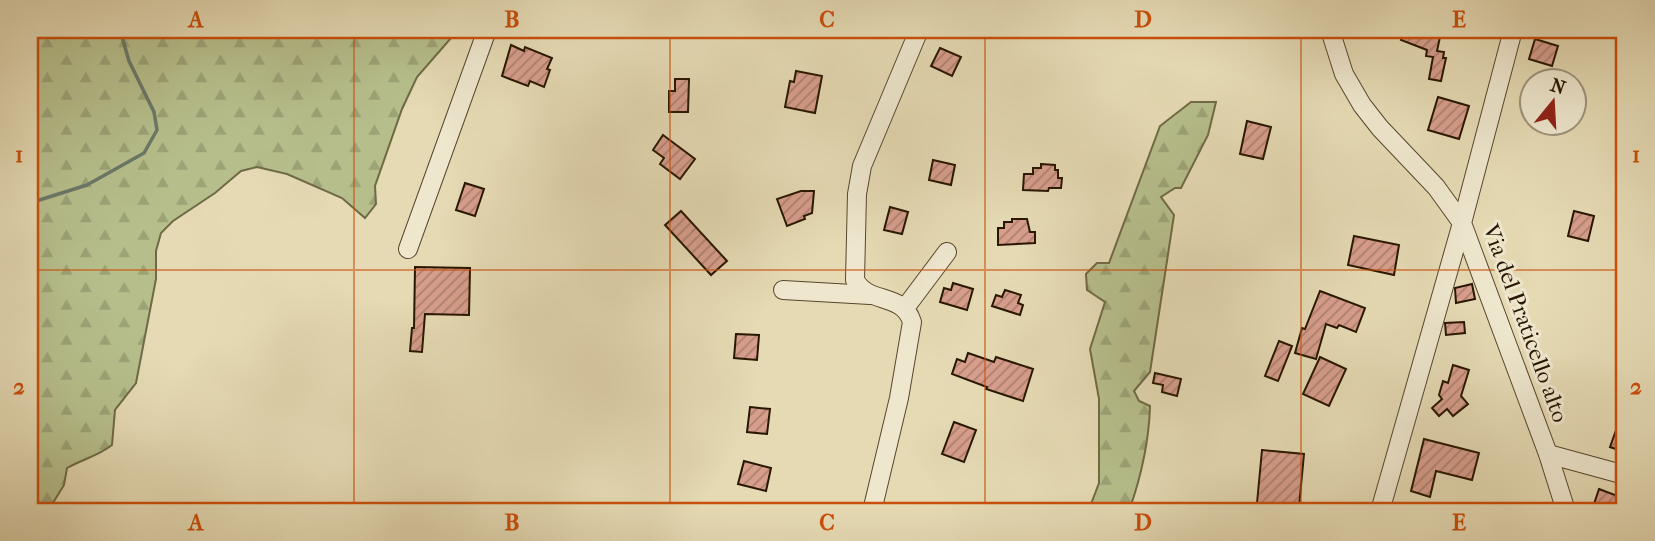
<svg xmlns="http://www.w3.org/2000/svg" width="1655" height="541" font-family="'IM FELL French Canon',serif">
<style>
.forest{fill:url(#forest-firs);stroke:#6f6a46;stroke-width:2}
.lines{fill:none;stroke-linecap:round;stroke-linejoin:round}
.stream{stroke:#6a7968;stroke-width:3.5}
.building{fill:url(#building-hatch);stroke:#281600;stroke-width:2}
.minor-casing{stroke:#57472d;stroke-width:20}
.minor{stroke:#eee7ce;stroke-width:18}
.grid{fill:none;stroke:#cb4f0a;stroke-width:2;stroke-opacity:0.55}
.labels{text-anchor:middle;stroke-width:6;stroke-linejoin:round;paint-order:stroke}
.street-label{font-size:23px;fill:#281600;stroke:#eee7ce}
.neatline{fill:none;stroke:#cb4f0a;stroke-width:2.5}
.grid-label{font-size:23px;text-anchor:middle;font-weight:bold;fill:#cb4f0a}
</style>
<defs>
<pattern id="forest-firs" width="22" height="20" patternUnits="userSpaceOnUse" patternTransform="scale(1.75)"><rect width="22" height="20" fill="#b6bf8c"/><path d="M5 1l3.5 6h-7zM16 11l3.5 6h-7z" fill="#9ca377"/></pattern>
<pattern id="building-hatch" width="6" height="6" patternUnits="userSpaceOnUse" patternTransform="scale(1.75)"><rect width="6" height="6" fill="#d79e8c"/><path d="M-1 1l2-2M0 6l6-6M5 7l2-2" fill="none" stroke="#ae8070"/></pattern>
</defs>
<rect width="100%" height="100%" fill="#e5dab4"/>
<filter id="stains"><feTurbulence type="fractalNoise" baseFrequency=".00286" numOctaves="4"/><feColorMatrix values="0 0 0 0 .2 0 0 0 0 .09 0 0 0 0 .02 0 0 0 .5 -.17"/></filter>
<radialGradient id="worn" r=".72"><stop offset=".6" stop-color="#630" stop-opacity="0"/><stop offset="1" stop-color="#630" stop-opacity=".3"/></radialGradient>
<g class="forest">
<path d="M 30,30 L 458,30 L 417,77 L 402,109 L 375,186 L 376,204 L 365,218 L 342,198 L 287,174 L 257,167 L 241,171 L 215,193 L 173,221 L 161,233 L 156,251 L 156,279 L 136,383 L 115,410 L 112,445 C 98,456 83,459 67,468 L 64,485 L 48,511 L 30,511 Z"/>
<path d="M 1191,102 L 1216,102 L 1208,135 L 1181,188 L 1175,188 L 1161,197 L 1174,215 L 1150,372 L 1134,391 L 1139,401 L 1150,406 C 1149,442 1141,477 1129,511 L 1082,511 L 1091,504 L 1099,483 L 1099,399 L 1090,349 L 1105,302 L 1087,290 L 1086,274 L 1097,263 L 1109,263 L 1160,126 Z"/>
</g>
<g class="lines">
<polyline class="stream" points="30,203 87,185 144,153 157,130 154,112 129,61 120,30"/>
</g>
<g class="building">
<polygon points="1405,30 1418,30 1417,33 1440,37 1437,51 1444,52 1443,58 1446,58 1441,81 1429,79 1433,57 1426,56 1427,50 1401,40"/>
<polygon points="1535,39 1558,46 1552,66 1529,59"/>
<polygon points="511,45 524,51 525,47 552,58 547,69 550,70 544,87 530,81 528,86 502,76"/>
<polygon points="940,48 961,57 952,76 931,66"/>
<polygon points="796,71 822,76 815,113 785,107 790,81 794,82"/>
<polygon points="675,79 689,79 688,112 669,112 669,91 675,91"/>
<polygon points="1438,97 1469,106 1459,139 1428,130"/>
<polygon points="1247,121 1271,127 1263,159 1240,154"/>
<polygon points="663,135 695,159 680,179 660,164 664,158 653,150"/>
<polygon points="933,160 955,165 951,185 929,180"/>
<polygon points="1041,164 1055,165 1055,170 1058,170 1058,178 1062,178 1061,188 1049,188 1048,191 1023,190 1024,174 1033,174 1033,168 1041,168"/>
<polygon points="465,183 484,189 475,216 456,210"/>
<polygon points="801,191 814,191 812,213 804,216 805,219 787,226 777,199"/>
<polygon points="890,207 908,212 902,234 884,230"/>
<polygon points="681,211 727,261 711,275 665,225"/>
<polygon points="1574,211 1594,216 1588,241 1568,236"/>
<polygon points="1012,219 1027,219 1030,232 1035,232 1035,243 998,245 998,228 1004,228 1004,222 1012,222"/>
<polygon points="1354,236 1399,245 1394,275 1348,265"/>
<polygon points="415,267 470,268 469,315 425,314 422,352 410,351 412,328 414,328"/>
<polygon points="953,283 973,289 967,310 940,302 944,288 951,290"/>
<polygon points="1472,284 1475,299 1456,303 1455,288"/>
<polygon points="1005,290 1021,295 1018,303 1023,305 1020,315 992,306 996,295 1002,297"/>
<polygon points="1320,291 1365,308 1356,332 1339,325 1337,328 1326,324 1316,359 1295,353 1302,328 1305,329"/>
<polygon points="1464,322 1465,333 1446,335 1445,323"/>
<polygon points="736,334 759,335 757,360 734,358"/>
<polygon points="1279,341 1292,346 1278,381 1265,376"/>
<polygon points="968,353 994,362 996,357 1033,369 1023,401 986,389 987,387 952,374 957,359 965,362"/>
<polygon points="1320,357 1346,369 1329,406 1303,394"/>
<polygon points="1453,365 1469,370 1461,396 1468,404 1453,416 1447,409 1439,416 1432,408 1442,399 1439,395 1443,381 1448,383"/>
<polygon points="1155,373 1181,379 1177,396 1162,392 1163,385 1153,383"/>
<polygon points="750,407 770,409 767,434 747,432"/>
<polygon points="1624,408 1625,408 1625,452 1610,447"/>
<polygon points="954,422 976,430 964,462 942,454"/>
<polygon points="1424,439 1479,453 1472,480 1436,471 1430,497 1411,491"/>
<polygon points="1262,450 1304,454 1299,507 1257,503"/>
<polygon points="744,461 771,468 766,491 738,484"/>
<polygon points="1599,489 1623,498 1619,511 1607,511 1608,508 1594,504"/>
</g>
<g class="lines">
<defs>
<g id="minor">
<polyline points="1330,30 1344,74 1362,105 1380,128 1436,187 1462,223 1380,511"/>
<polyline points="1513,30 1462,223 1548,454 1566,511"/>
<polyline points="408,249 487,30"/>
<polyline points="783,290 870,295"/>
<polyline points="905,308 947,252"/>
<polyline points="1548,454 1625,475"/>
<path d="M 872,511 L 899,398 L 912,322 C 903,292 868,305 855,280 L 857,194 L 862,166 L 919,30"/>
</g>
</defs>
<use href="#minor" class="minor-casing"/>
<use href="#minor" class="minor"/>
</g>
<path class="grid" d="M 354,30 L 354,511M 670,30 L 670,511M 985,30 L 985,511M 1301,30 L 1301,511M 30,270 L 1625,270"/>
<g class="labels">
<g class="street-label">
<text transform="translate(1526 323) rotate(70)" y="8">Via del Praticello alto</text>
</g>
</g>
<rect width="1655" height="541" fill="none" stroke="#e5dab4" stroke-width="77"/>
<g transform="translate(1553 102) rotate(18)"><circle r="33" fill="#eee7ce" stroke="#9f937c" stroke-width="2"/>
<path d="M0-5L12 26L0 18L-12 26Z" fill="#8f2418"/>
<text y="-10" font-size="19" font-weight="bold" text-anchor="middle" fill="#281600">N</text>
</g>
<rect x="38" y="38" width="1578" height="465" class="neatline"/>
<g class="grid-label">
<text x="196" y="27">A</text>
<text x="512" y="27">B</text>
<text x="827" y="27">C</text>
<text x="1143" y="27">D</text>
<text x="1459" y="27">E</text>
<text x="19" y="162">1</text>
<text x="1636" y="162">1</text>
<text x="19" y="394">2</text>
<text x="1636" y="394">2</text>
<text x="196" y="530">A</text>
<text x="512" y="530">B</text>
<text x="827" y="530">C</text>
<text x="1143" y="530">D</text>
<text x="1459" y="530">E</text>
</g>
<rect width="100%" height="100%" filter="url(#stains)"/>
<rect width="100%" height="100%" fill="url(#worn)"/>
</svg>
